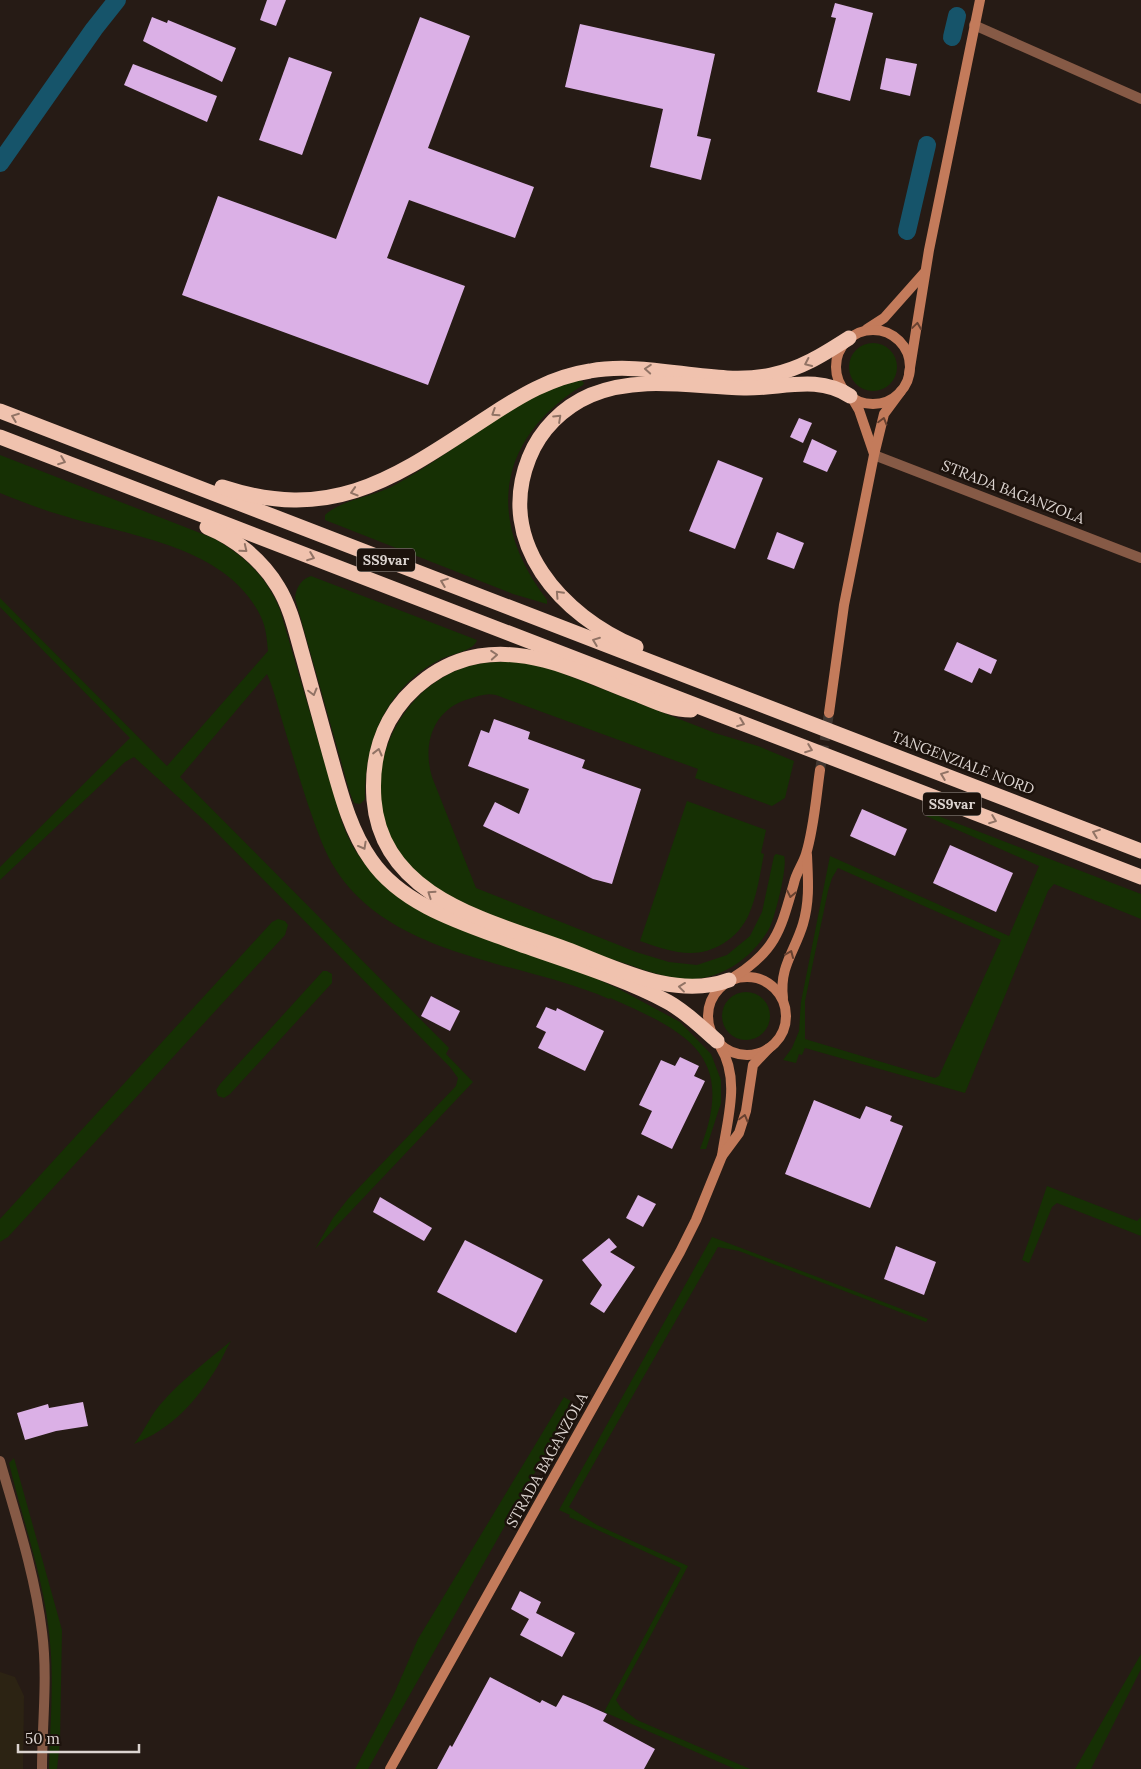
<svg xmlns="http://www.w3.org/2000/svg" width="1141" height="1769" font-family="Lora,serif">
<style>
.industrial{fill:#2c2313}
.green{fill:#163004;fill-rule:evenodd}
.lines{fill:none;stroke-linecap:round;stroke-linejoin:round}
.canal{stroke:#16546a;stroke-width:18}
.building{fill:#dbb0e6}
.secondary-tunnel{stroke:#413731;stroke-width:10;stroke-dasharray:10 5;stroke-linecap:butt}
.street{stroke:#865a46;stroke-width:10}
.secondary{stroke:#c37b5b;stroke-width:10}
.highway{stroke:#f0c2ae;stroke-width:15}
.oneway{stroke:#674130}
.oneway2{stroke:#917365}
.labels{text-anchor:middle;stroke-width:5;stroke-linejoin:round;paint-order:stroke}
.shield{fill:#1c120c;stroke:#a29a95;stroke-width:1}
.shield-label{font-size:14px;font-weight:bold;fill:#dcd4d0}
.street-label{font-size:15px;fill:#dcd4d0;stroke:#1c120c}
</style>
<rect width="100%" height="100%" fill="#261b15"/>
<polygon class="industrial" points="0,1672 15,1677 24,1696 23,1769 0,1769"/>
<g class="green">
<circle cx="873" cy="367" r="24"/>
<path d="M 581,380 L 584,383 L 583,385 C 496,440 486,520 547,600 L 547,604 L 513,594 L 325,520 L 325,515 C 341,500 371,497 391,487 C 454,455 511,396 581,380 Z"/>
<path d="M 0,455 L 213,538 C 244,555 267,577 280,610 L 342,822 C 349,843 361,861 376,877 L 619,989 L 680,1022 L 711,1054 L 721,1080 L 721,1103 L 706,1149 L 700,1149 C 737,1055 687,1032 610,998 L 609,999 C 512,957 369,958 322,843 C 306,803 294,759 281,717 C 277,703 273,687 267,674 L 180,777 L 449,1048 L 446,1054 L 473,1082 L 315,1249 L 333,1218 L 348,1199 L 456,1086 L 458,1078 L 450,1067 L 208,824 L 134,757 L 125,762 L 0,880 L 0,867 L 130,738 L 0,607 L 0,598 L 167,766 L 268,651 C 267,640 266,627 261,617 C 227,545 127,536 61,515 C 40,509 20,501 0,493 Z"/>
<path d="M 311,576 L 477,640 C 474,651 451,654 441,659 C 387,686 364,741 365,799 L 360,804 L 354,803 L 350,793 L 295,598 C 296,588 301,579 311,576 Z"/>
<path d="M 519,661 L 554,670 L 715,733 L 758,746 L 794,761 L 785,798 L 772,806 L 695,778 L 698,769 L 496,695 C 486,693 478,696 469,699 C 433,709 422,744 432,777 L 476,888 L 636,952 L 669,962 L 697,965 L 727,955 L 750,936 L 762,912 L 774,856 L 776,854 L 784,856 C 788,866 775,918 769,929 C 753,956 726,977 693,979 C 671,980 647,971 627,964 C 571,947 517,924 463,904 C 435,891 411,872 395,845 C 356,780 396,689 466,667 C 483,661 501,662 519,661 Z"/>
<path d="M 687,801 L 766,830 L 761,853 L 764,854 C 760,874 757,896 749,914 C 744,926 735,936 724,943 C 696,961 669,951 640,941 Z"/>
<path d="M 928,812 L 1141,894 L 1141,919 L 1054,884 L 1048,891 L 965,1093 L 805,1048 L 802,1055 L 799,1054 L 796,1063 L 783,1060 L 792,1048 L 799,1031 L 801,1002 L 830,856 L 1009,936 L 1039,866 L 926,816 ZM 838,868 L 1001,940 L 939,1076 L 935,1078 L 805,1039 L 805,1001 L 828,891 L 832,878 Z"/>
<polygon points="278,919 285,921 288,925 285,935 8,1237 0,1242 0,1219 272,922"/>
<polygon points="323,971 327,971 332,974 332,983 230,1094 224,1098 218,1096 216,1090 220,1084"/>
<circle cx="746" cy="1016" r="24"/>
<polygon points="1047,1186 1137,1221 1141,1217 1141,1236 1057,1203 1052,1207 1029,1263 1022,1260"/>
<polygon points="712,1237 928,1319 926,1322 739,1251 718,1247 569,1507 597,1525 688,1566 616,1700 621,1708 637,1720 750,1769 735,1769 604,1712 681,1568 569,1517 570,1515 559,1510"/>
<path d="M 231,1341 C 225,1350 222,1360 216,1369 C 195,1403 171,1429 134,1444 C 144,1432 149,1418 159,1406 C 181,1380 206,1362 231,1341 Z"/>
<polygon points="564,1397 574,1403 368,1769 355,1769 394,1694 418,1639"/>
<path d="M 14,1458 L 62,1630 L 60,1741 L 57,1769 L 49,1769 C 50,1727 54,1684 50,1642 C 45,1581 23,1522 9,1463 Z"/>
<polygon points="1141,1654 1141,1669 1091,1769 1075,1769"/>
</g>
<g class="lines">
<g class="canal">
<polyline points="952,37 957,16"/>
<polyline points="0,163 94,29 117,0"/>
<polyline points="907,231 927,145"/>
</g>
</g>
<g class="building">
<polygon points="267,0 286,0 276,26 260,20"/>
<polygon points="835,3 873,13 850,101 817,92 836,18 831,17"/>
<polygon points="152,17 167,23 168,20 236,48 222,82 143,41"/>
<polygon points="420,17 470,36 428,148 534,187 515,238 409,200 387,258 465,286 428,385 182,295 218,196 336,239"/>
<polygon points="580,24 715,54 697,136 711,139 701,180 650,167 663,109 565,87"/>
<polygon points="289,57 332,72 302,155 259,140"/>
<polygon points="886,58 917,64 910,96 880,89"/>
<polygon points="133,64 217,96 207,122 124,85"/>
<polygon points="799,418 812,423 803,443 790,437"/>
<polygon points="812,439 837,451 827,472 803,462"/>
<polygon points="718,460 763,478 735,549 689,531"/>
<polygon points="777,532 804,543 794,569 767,559"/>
<polygon points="957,642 997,660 991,674 979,668 972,683 944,670"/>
<polygon points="494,719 530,732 528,739 585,760 582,768 641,789 612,884 593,879 483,826 495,802 519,814 529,789 468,766 481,730 489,733"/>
<polygon points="862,809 907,829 895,856 850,836"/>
<polygon points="950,845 1013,873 996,912 933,883"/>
<polygon points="431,996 460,1011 450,1031 421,1016"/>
<polygon points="546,1007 556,1011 557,1008 604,1031 585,1071 538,1048 546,1032 536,1027"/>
<polygon points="680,1057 699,1066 694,1076 705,1081 672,1149 641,1134 652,1111 639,1105 661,1060 675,1066"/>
<polygon points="814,1100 860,1119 866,1106 892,1116 890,1121 903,1126 870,1208 785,1174"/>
<polygon points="638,1195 656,1204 643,1227 626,1218"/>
<polygon points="380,1197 432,1228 424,1241 373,1212"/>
<polygon points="609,1238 617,1247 610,1252 635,1267 604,1313 590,1304 602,1285 582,1260"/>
<polygon points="465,1240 543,1280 516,1333 437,1292"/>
<polygon points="896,1246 936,1262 924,1295 884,1279"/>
<polygon points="83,1402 88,1426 56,1431 25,1440 17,1413 48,1404 49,1408"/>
<polygon points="520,1591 541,1602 536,1613 575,1633 562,1657 520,1635 529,1619 511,1609"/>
<polygon points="490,1677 540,1703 542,1700 556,1707 563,1695 585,1704 607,1714 603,1721 655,1749 644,1769 437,1769 450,1745 452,1747"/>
</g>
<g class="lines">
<polyline class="secondary-tunnel" points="820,770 829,713"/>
<g class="street">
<polyline points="974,25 1141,99"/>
<polyline points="874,455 1141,558"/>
<path d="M 0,1461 C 16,1517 35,1574 42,1632 C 48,1677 42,1723 42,1769"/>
</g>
<g class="secondary">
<polyline points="867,329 884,318 924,273"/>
<circle cx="873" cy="367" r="37"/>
<polyline points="909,374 929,250 980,0"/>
<polyline points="852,398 859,410 874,454"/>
<polyline points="829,713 844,605 874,455 884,414 901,391"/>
<circle cx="747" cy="1016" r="39"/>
<path d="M 734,977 C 777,950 781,928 794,883 C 796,873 803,864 806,854 C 814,828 816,798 820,770"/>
<path d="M 783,998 C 779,967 795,951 803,924 C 810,900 808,879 807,855"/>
<path d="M 720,1046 C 741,1080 727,1119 722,1156"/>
<polyline points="390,1769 680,1252 696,1220 722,1156 739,1133 746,1111 753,1065 769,1048"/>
</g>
<g class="highway">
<polyline points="0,411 1141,851"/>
<polyline points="0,437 1141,877"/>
<path d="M 222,487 C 335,524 397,476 488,417 C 520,396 551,377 590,371 C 649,360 715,387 771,375 C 801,369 824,354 849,338"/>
<path d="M 207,527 C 236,539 262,560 278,587 C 291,608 296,633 303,657 C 312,689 321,722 330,755 C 340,790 349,829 371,860 C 402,905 462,923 511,941 C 563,960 619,976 668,1002 C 686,1012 701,1027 717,1041"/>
<path d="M 636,647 C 562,616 495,543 529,458 C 540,430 563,407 591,395 C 640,375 693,387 744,388 C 781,389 817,374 850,396"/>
<path d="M 691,710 C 673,710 656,702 639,695 C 587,676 536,647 479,656 C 442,662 407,688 389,721 C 376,745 372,773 374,800 C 382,898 490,921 566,949 C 617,968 675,1000 729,980"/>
</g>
</g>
<defs><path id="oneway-chevron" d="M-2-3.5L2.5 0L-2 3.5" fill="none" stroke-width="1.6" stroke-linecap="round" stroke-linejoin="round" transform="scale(1.25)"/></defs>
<g class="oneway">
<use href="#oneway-chevron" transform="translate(917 326) rotate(-82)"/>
<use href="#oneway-chevron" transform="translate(883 421) rotate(-74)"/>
<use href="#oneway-chevron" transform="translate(791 894) rotate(102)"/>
<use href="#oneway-chevron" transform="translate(790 954) rotate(-67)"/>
<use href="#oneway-chevron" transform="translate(744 1118) rotate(-75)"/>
</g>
<g class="oneway2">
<use href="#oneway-chevron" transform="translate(808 363) rotate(155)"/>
<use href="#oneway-chevron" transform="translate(648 369) rotate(-176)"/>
<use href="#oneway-chevron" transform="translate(495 413) rotate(147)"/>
<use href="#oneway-chevron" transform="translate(15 417) rotate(-159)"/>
<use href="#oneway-chevron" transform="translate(558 418) rotate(-43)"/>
<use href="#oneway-chevron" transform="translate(62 461) rotate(21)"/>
<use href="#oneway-chevron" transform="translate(354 492) rotate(163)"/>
<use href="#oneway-chevron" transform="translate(244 549) rotate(39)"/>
<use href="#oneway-chevron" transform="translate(311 557) rotate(21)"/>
<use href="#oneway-chevron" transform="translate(444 582) rotate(-159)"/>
<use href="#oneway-chevron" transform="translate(559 594) rotate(-133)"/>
<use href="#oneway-chevron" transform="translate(596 641) rotate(-159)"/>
<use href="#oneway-chevron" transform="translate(494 655) rotate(-4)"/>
<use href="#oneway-chevron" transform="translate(313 692) rotate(75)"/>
<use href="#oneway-chevron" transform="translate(741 723) rotate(21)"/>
<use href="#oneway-chevron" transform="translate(809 749) rotate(21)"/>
<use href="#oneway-chevron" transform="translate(378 752) rotate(-76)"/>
<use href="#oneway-chevron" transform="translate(944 775) rotate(-159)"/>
<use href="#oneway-chevron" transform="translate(993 820) rotate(21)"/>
<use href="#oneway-chevron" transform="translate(1096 833) rotate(-159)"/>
<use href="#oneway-chevron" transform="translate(363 846) rotate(61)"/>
<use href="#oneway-chevron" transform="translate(431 894) rotate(-146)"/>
<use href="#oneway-chevron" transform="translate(682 987) rotate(-173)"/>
</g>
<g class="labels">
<g class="shield">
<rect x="357" y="548.5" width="58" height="23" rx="4"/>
<rect x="923" y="792.5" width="58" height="23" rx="4"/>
</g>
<g class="shield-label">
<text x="386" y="565">SS9var</text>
<text x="952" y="809">SS9var</text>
</g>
<g class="street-label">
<text transform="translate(1013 492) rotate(21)" y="5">STRADA BAGANZOLA</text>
<text transform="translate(963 763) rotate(21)" y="5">TANGENZIALE NORD</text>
<text transform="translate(547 1460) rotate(-61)" y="5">STRADA BAGANZOLA</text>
</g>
</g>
<path d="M18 1744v8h121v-8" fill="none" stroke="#dcd4d0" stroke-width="2.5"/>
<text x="25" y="1744" font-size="15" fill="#dcd4d0" stroke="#1c120c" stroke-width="4" paint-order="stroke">50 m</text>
</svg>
